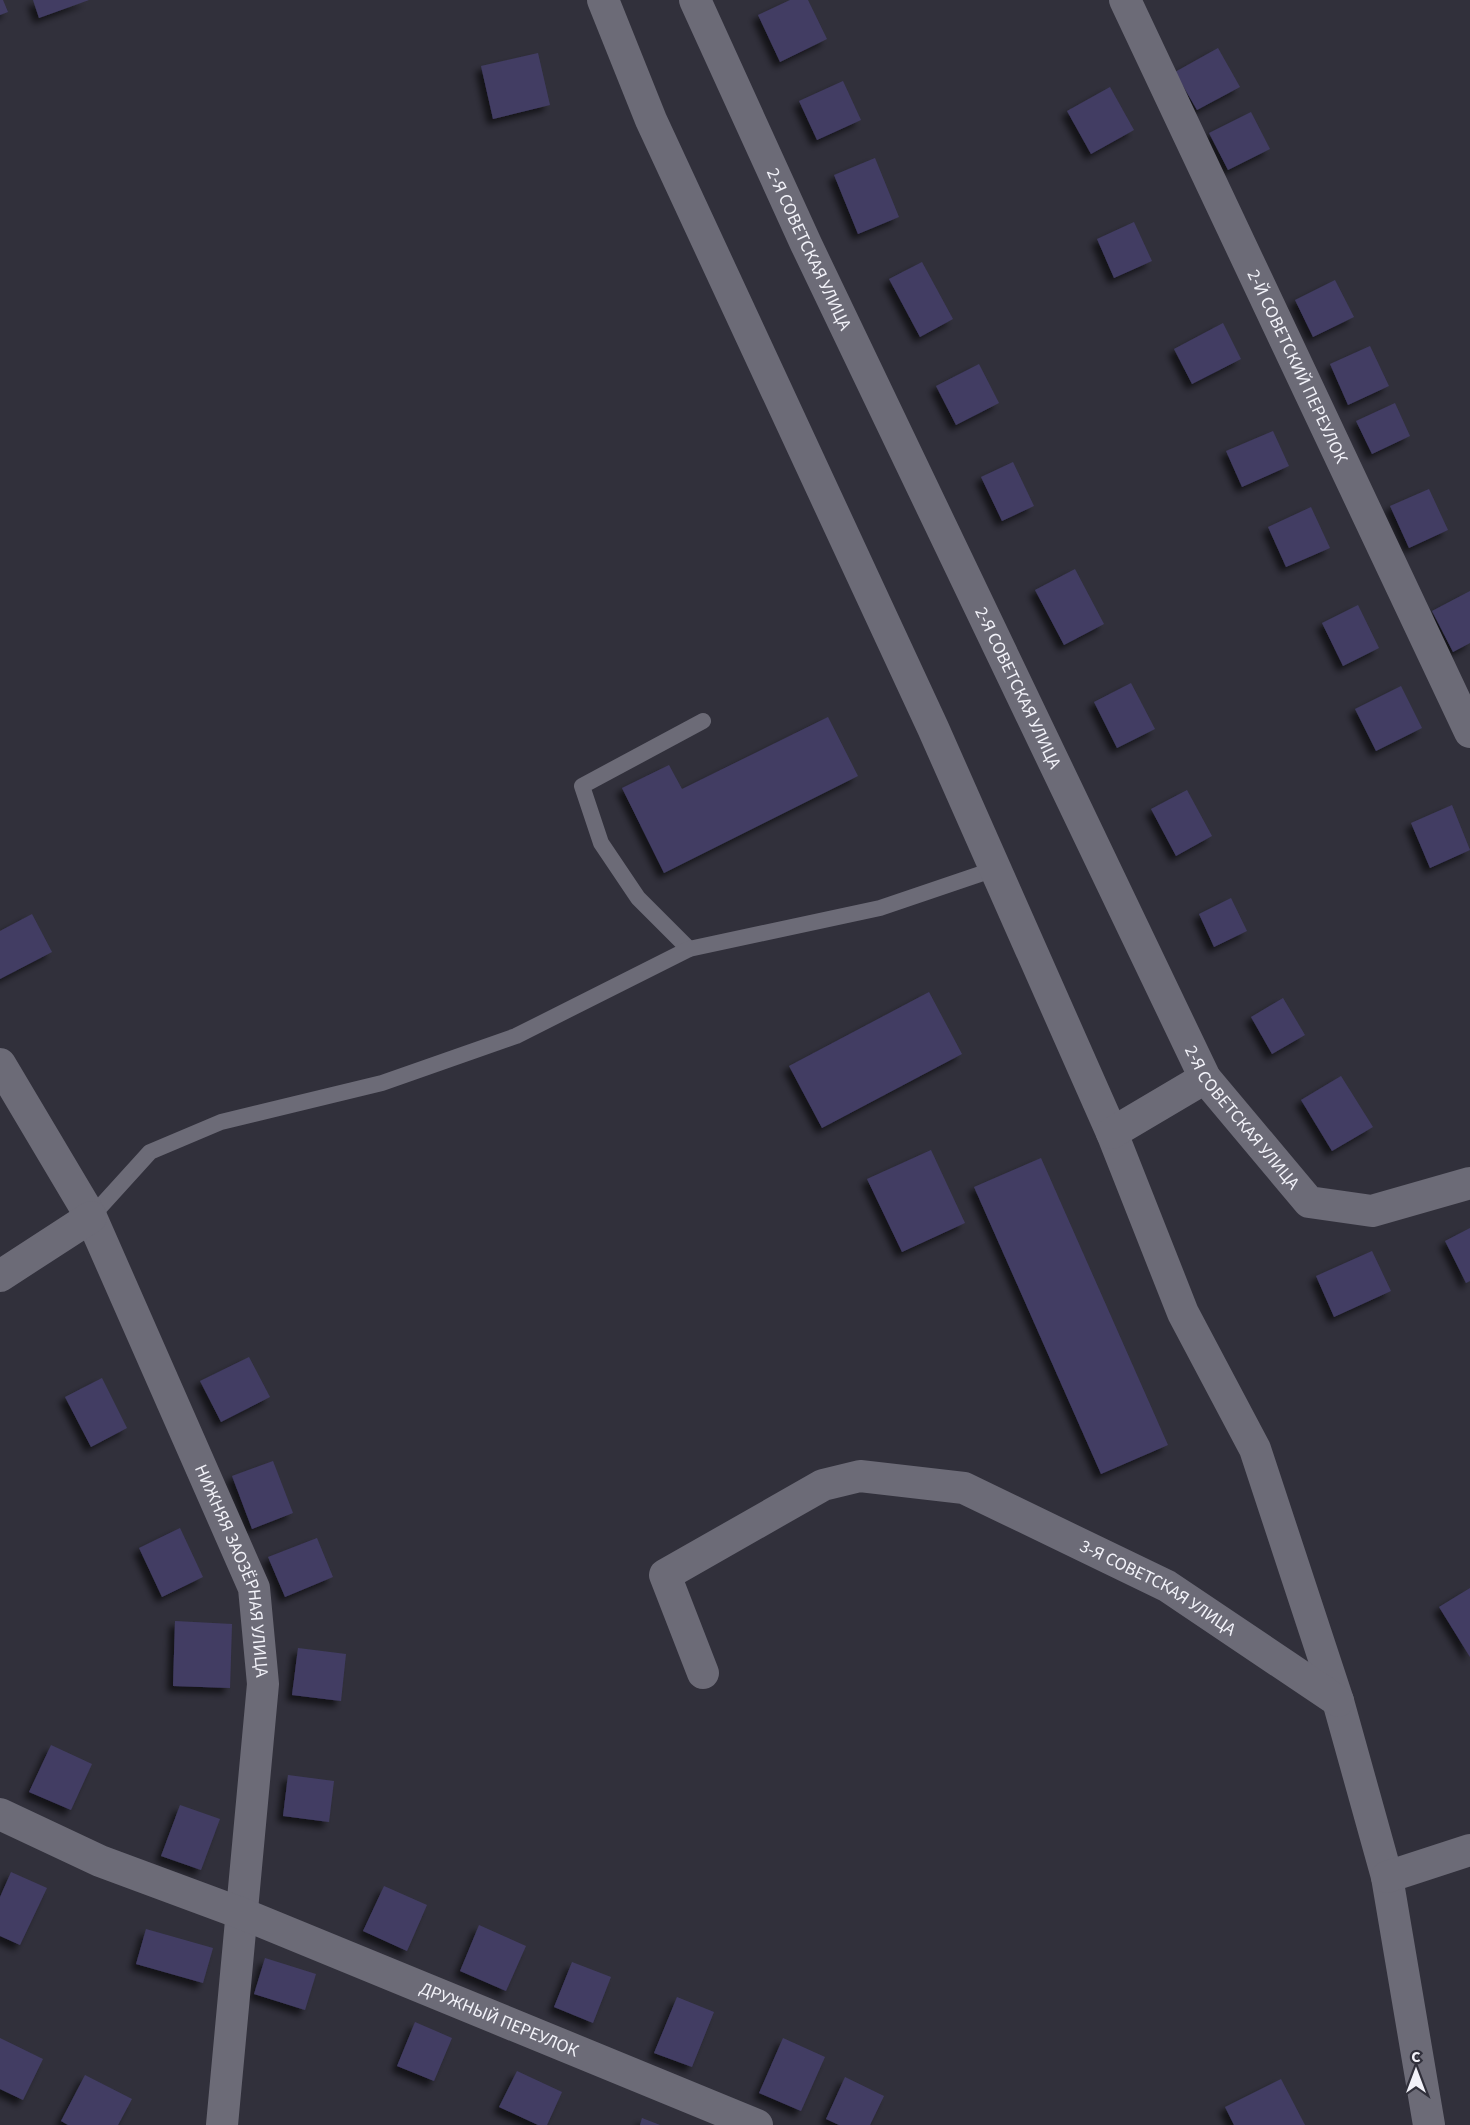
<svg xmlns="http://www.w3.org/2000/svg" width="1470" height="2125" font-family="'Source Sans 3',sans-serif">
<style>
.building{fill:#423d64;filter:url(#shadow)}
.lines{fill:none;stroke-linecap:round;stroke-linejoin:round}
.lane{stroke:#6c6b77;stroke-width:16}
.street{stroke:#6c6b77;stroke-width:32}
.labels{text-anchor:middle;stroke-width:5;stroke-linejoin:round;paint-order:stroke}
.street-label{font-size:18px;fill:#f2f2f9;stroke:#31303b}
</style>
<defs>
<filter id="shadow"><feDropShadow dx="-5.5" dy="5.5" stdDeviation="3" flood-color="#0009"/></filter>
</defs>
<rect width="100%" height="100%" fill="#31303b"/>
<g class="building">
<polygon points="0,0 3,0 8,12 0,15"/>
<polygon points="33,0 89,0 39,18"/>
<polygon points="790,0 808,0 827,39 780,62 758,15"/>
<polygon points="1218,48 1240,87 1197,110 1175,72"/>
<polygon points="538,53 550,105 493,119 481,66"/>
<polygon points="843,81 861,120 817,140 799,101"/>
<polygon points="1110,87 1134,130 1091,154 1067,111"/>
<polygon points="1251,112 1270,149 1228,170 1209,133"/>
<polygon points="875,158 899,217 858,234 834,175"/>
<polygon points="1134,222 1152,261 1114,278 1097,239"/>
<polygon points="922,262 953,319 920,337 889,279"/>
<polygon points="1335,280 1354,317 1313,337 1295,300"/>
<polygon points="1223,323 1241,359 1192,384 1174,349"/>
<polygon points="1370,346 1389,386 1348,405 1330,364"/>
<polygon points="979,364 999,403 956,425 936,386"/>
<polygon points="1395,403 1410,436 1372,454 1356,421"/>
<polygon points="1273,431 1289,466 1242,487 1226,451"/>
<polygon points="1013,462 1034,506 1002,521 981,477"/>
<polygon points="1429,489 1448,530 1409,548 1390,506"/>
<polygon points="1311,507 1330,548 1286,567 1268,527"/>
<polygon points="1075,569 1104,624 1064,645 1035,590"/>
<polygon points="1470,591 1470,643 1453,652 1432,611"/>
<polygon points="1358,605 1379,648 1343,666 1322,623"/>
<polygon points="1131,683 1155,729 1117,748 1094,702"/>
<polygon points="1401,686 1422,728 1376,751 1355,709"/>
<polygon points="828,717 858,776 664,873 622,788 669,765 682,789"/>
<polygon points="1187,790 1212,836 1176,856 1151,809"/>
<polygon points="1452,805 1470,850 1430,868 1411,823"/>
<polygon points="1231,898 1247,931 1214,947 1199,914"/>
<polygon points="32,914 52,952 0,979 0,931"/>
<polygon points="929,992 962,1054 822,1128 789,1066"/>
<polygon points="1283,998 1305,1035 1272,1054 1251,1017"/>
<polygon points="1341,1076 1373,1127 1332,1151 1301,1100"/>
<polygon points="931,1150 965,1223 902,1252 867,1179"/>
<polygon points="1041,1158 1168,1445 1101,1474 974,1187"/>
<polygon points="1470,1228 1470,1281 1466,1283 1445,1241"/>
<polygon points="1372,1251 1391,1291 1334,1317 1316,1276"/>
<polygon points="249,1357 270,1397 221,1422 200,1381"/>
<polygon points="102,1378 127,1428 91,1447 65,1397"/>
<polygon points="273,1461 293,1513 252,1529 232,1476"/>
<polygon points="180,1528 203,1577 162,1597 139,1548"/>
<polygon points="317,1538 333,1577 285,1597 268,1557"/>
<polygon points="1470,1588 1470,1657 1439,1607"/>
<polygon points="175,1621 232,1624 230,1688 173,1686"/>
<polygon points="298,1648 346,1654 341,1701 292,1695"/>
<polygon points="51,1745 92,1764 71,1810 29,1792"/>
<polygon points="288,1775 334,1781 329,1822 283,1816"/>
<polygon points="180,1805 220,1819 201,1870 161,1856"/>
<polygon points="11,1872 47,1888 20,1945 0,1936 0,1897"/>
<polygon points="384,1886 427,1905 407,1951 363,1931"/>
<polygon points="479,1925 526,1946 506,1991 460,1971"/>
<polygon points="146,1929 213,1948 203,1983 136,1964"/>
<polygon points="265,1958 316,1974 305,2010 254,1994"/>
<polygon points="572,1962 611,1977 593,2023 554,2007"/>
<polygon points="677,1997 714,2012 692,2067 654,2053"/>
<polygon points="415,2022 452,2038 434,2081 397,2066"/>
<polygon points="0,2038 43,2059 23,2100 0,2089"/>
<polygon points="783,2038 825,2057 801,2111 759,2093"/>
<polygon points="517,2071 562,2092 547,2125 538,2125 499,2107"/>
<polygon points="85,2075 132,2099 118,2125 68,2125 61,2121"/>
<polygon points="845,2077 884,2096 870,2125 839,2125 826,2119"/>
<polygon points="1281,2079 1305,2125 1234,2125 1225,2107"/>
<polygon points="642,2118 660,2125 640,2125"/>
</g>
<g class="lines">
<g class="lane">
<polyline points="689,949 638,898 601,843 582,786 703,721"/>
<polyline points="91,1217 150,1152 221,1122 382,1083 516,1036 689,949 880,908 995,869"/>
</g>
<g class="street">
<polyline points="603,0 651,120 933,728 1112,1133 1183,1313 1255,1449 1338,1701 1387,1877 1429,2125"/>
<path id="s1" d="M 695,0 L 806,244 L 1205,1078 L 1309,1202 L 1372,1211 L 1470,1183"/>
<path id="s2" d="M 1125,0 L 1470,732"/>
<path id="s3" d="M 0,1064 L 91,1217 L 254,1588 L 263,1684 L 222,2125"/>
<polyline points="1112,1133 1205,1078"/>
<polyline points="0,1276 91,1217"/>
<path id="s4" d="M 703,1673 L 665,1575 L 823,1485 L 860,1476 L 964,1488 L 1167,1586 L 1338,1701"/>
<path id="s5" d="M 0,1814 L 100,1861 L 243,1914 L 757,2125"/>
<polyline points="1387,1877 1470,1850"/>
</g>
</g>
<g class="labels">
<g class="street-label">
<text dy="6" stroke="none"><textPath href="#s1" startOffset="274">2-Я СОВЕТСКАЯ УЛИЦА</textPath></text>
<text dy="6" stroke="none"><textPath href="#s2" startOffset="405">2-Й СОВЕТСКИЙ ПЕРЕУЛОК</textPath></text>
<text dy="6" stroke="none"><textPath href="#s1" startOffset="760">2-Я СОВЕТСКАЯ УЛИЦА</textPath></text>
<text dy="6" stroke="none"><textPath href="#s1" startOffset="1246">2-Я СОВЕТСКАЯ УЛИЦА</textPath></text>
<text dy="6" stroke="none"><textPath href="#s3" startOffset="561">НИЖНЯЯ ЗАОЗЁРНАЯ УЛИЦА</textPath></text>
<text dy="6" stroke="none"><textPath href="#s4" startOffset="648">3-Я СОВЕТСКАЯ УЛИЦА</textPath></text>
<text dy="6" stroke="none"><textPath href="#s5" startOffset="540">ДРУЖНЫЙ ПЕРЕУЛОК</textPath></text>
</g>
</g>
<g transform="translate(1416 2071)" stroke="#31303b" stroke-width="4.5" paint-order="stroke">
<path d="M0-4.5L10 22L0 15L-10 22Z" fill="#f2f2f9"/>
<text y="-9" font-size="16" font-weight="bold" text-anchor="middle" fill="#f2f2f9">С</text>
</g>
</svg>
